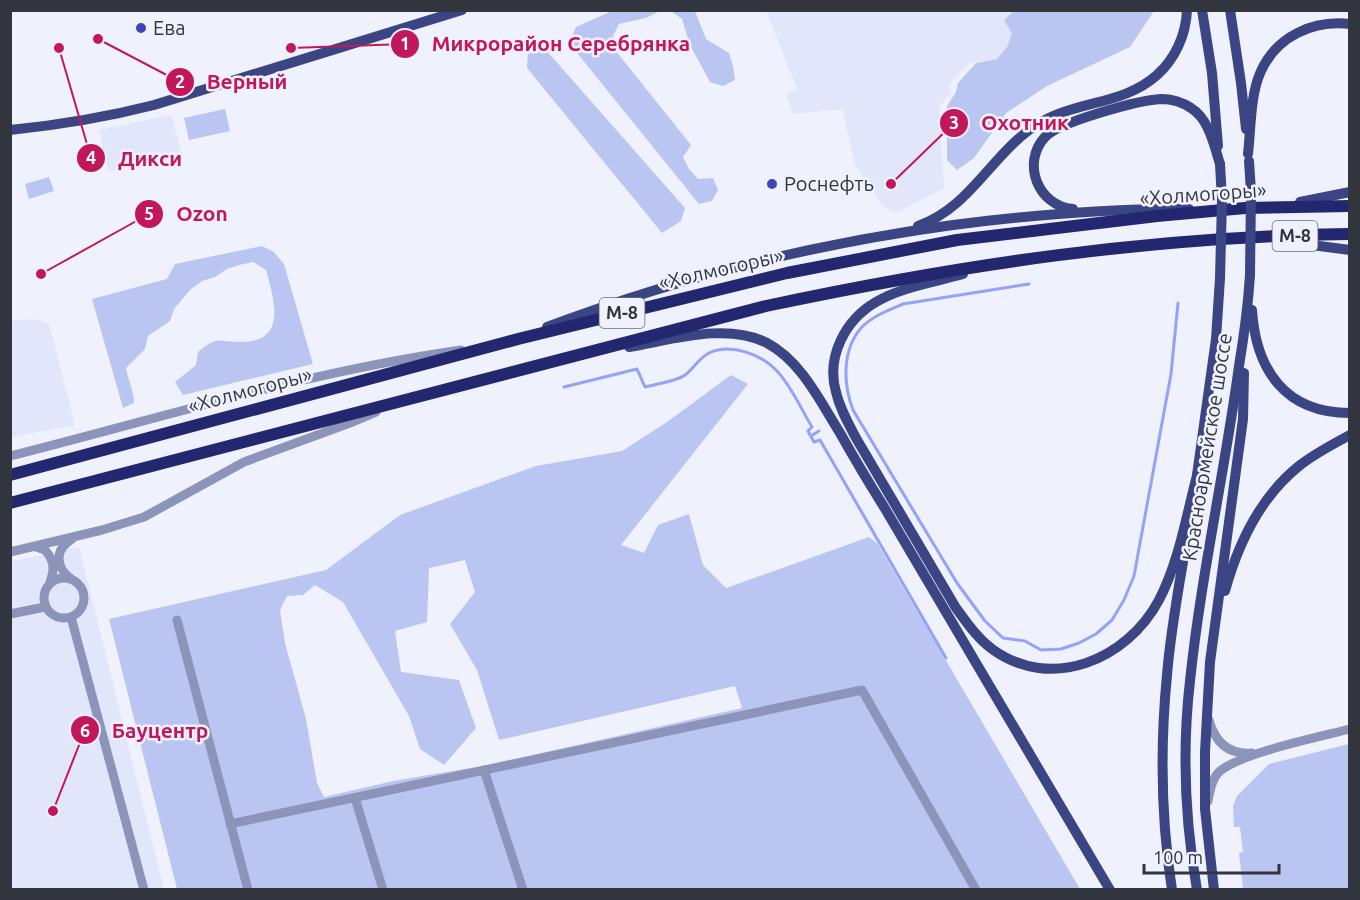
<svg xmlns="http://www.w3.org/2000/svg" width="1360" height="900" font-family="Ubuntu,sans-serif">
<style>
.built{fill:#e1e6fa}
.green{fill:#bac5f2;fill-rule:evenodd}
.lines{fill:none;stroke-linecap:round;stroke-linejoin:round}
.stream{stroke:#93a3f7;stroke-width:3}
.minor{stroke:#8c94b9;stroke-width:9}
.major{stroke:#3c4583;stroke-width:10}
.highway{stroke:#23276f;stroke-width:12}
.major-bridge{stroke:#3c4583;stroke-width:10}
.poi-dot{fill:#3f44b8;stroke:#eff2fd;stroke-width:2}
.labels{text-anchor:middle;stroke-width:5;stroke-linejoin:round;paint-order:stroke}
.shield{fill:#eff2fd;stroke:#6b6d77;stroke-width:1.5}
.shield-label{font-size:18px;font-weight:bold;fill:#32343e}
.poi-label{font-size:20px;fill:#32343e;stroke:#eff2fd;text-anchor:start}
.street-label{font-size:20px;fill:#32343e;stroke:#eff2fd}
.leader{fill:none;stroke:#c2185b;stroke-width:2}
.callout-dot{fill:#c2185b;stroke:#eff2fd;stroke-width:2}
.mark-label{font-size:18px;text-anchor:middle;font-weight:bold;fill:#fff}
.callout-label{font-size:21px;text-anchor:middle;font-weight:bold;fill:#c2185b;stroke:#eff2fd;stroke-width:5;stroke-linejoin:round;paint-order:stroke}
</style>
<rect width="100%" height="100%" fill="#eff2fd"/>
<g class="built">
<polygon points="766,11 1014,11 1004,20 1012,34 1007,47 997,59 970,63 948,85 952,91 939,107 944,188 896,213 883,206 855,165 842,109 793,114 786,94 797,89"/>
<polygon points="171,115 183,157 108,171 99,130"/>
<polygon points="36,319 49,324 75,425 11,437 11,321"/>
<polygon points="79,547 164,889 11,889 10,562"/>
</g>
<g class="green">
<polygon points="614,10 695,11 706,39 729,53 733,66 735,80 723,86 710,82 690,45 682,19 671,11 658,12 646,18 619,24 613,36 615,50 691,145 683,157 689,169 698,179 713,178 718,190 712,201 699,204 569,43 576,27"/>
<polygon points="1014,11 1154,11 1130,47 1047,86 1006,113 974,158 957,170 947,160 947,106 956,92 958,83 976,63 997,59 1007,47 1012,34 1004,20"/>
<polygon points="538,41 685,208 681,221 662,233 527,68 528,51"/>
<polygon points="225,109 230,131 189,140 184,118"/>
<polygon points="49,177 54,191 29,199 25,184"/>
<path d="M 262,246 L 274,252 L 284,264 L 313,364 L 183,395 L 175,382 L 196,365 L 198,352 C 218,335 218,342 241,342 C 288,342 274,300 266,270 L 253,262 L 239,265 L 227,269 L 215,277 L 202,281 L 191,289 L 174,309 L 170,321 L 148,336 L 145,349 L 126,368 C 128,380 134,391 134,403 L 123,408 L 92,299 L 167,279 L 175,264 Z"/>
<path d="M 731,375 L 748,384 L 621,545 L 644,553 L 658,525 L 689,514 L 703,565 L 726,588 L 869,537 L 877,543 L 1080,889 L 177,889 L 109,619 L 326,570 L 400,515 L 536,466 L 622,451 L 667,422 ZM 465,560 L 475,592 L 450,624 L 477,670 L 499,740 L 735,686 L 742,708 L 488,765 L 393,781 L 324,797 L 317,783 L 306,719 L 285,643 L 280,610 L 287,596 L 303,595 L 315,585 L 343,602 L 409,716 L 420,749 L 444,765 L 476,728 L 459,680 L 401,672 L 395,631 L 427,622 L 429,568 Z"/>
<polygon points="1349,744 1349,889 1243,889 1239,853 1243,852 1240,827 1234,827 1233,806 1237,796 1269,764"/>
</g>
<g class="lines">
<g class="stream">
<path d="M 1029,284 L 903,304 C 889,310 872,316 861,328 C 842,350 843,384 853,410 L 957,583 L 985,621 L 1003,638 L 1025,641 L 1041,650 L 1061,649 L 1079,643 L 1096,634 L 1112,620 L 1124,600 L 1134,576 L 1171,374 L 1178,303"/>
<path d="M 564,387 L 637,369 L 645,387 C 655,384 678,381 685,375 C 694,368 698,359 709,353 C 731,343 761,354 777,371 C 792,387 801,409 812,427 L 808,431 L 814,442 L 820,440 L 946,658"/>
<polyline points="811,436 819,431"/>
</g>
<g class="minor">
<path d="M 10,456 C 160,418 307,372 461,350"/>
<path d="M 36,547 L 45,550 C 54,560 55,569 50,582"/>
<polyline points="10,552 102,530 144,517 244,462 350,423 376,412"/>
<circle cx="64" cy="598" r="20"/>
<path d="M 70,578 C 55,566 55,549 72,539"/>
<polyline points="10,614 45,607"/>
<polyline points="71,617 144,890"/>
<polyline points="177,620 248,890"/>
<path d="M 1209,720 C 1215,742 1228,755 1252,753"/>
<polyline points="484,770 523,890"/>
<polyline points="355,798 383,890"/>
<path d="M 1208,801 C 1210,791 1212,778 1220,771 C 1242,753 1319,737 1350,729"/>
<polyline points="230,824 862,690 976,890"/>
</g>
<g class="major">
<polyline points="1202,10 1212,73 1218,146"/>
<polyline points="1230,10 1241,83 1246,129"/>
<path d="M 10,130 C 59,125 107,117 154,105 L 462,10"/>
<path d="M 1248,154 C 1251,128 1250,95 1261,71 C 1277,36 1313,20 1350,24"/>
<polyline points="1300,202 1350,192"/>
<path d="M 1073,209 C 1038,206 1021,163 1045,137 C 1059,122 1139,100 1161,99 C 1172,99 1182,102 1191,108 C 1209,119 1214,145 1220,164"/>
<path d="M 918,226 C 973,207 993,149 1043,121 C 1079,101 1125,104 1157,75 C 1175,59 1186,35 1187,10"/>
<polyline points="1281,241 1350,250"/>
<path d="M 963,274 C 935,282 901,287 876,302 C 845,320 826,357 836,392 C 840,409 848,423 856,438 L 956,608 C 967,623 977,638 992,649 C 1051,692 1127,660 1159,600 C 1180,560 1187,511 1199,468"/>
<path d="M 1252,310 C 1256,370 1285,413 1350,413"/>
<path d="M 547,327 C 679,277 813,244 953,225 C 1031,215 1109,208 1189,209"/>
<path d="M 629,347 C 671,340 727,322 767,343 C 801,361 820,401 840,433 C 854,458 869,483 884,507 C 960,634 1035,762 1110,890"/>
<polyline points="1197,475 1216,339 1220,278"/>
<path d="M 1225,591 C 1238,544 1259,498 1299,466 C 1314,454 1333,444 1350,435"/>
<path d="M 1172,890 C 1161,819 1160,747 1167,675 C 1171,625 1181,576 1189,526"/>
<path d="M 1197,890 C 1185,821 1182,750 1190,681 C 1201,575 1225,471 1239,366 C 1244,336 1248,306 1250,275"/>
<polyline points="1214,890 1205,809 1205,752 1210,662 1243,419 1244,373"/>
</g>
<g class="highway">
<polyline points="10,475 518,339 787,273 957,240 1157,216 1245,208 1350,206"/>
<path d="M 10,503 L 766,306 C 959,265 1152,236 1350,234"/>
</g>
<g class="major-bridge">
<polyline points="1249,161 1251,191 1250,275"/>
<polyline points="1220,164 1222,200 1220,278"/>
</g>
</g>
<g class="poi-dot">
<circle cx="141" cy="28" r="6"/>
<circle cx="772" cy="184" r="6"/>
</g>
<g class="labels">
<g class="shield">
<rect x="1272.5" y="221" width="45" height="30" rx="4.5"/>
<rect x="599.5" y="298" width="45" height="30" rx="4.5"/>
</g>
<g class="shield-label">
<text x="1295" y="242">М-8</text>
<text x="622" y="319">М-8</text>
</g>
<g class="poi-label">
<text x="153" y="35">Ева</text>
<text x="784" y="191">Роснефть</text>
</g>
<g class="street-label">
<text transform="translate(1203 194) rotate(-4)" y="7">«Холмогоры»</text>
<text transform="translate(721 269) rotate(-13)" y="7">«Холмогоры»</text>
<text transform="translate(250 390) rotate(-15)" y="7">«Холмогоры»</text>
<text transform="translate(1207 447) rotate(-81)" y="7">Красноармейское шоссе</text>
</g>
</g>
<path class="leader" d="M291 48L405 44M98 39L180 82M891 184L954 123M59 48L91 158M41 274L149 214M53 811L85 730"/>
<g class="callout-dot">
<circle cx="291" cy="48" r="6"/>
<circle cx="98" cy="39" r="6"/>
<circle cx="891" cy="184" r="6"/>
<circle cx="59" cy="48" r="6"/>
<circle cx="41" cy="274" r="6"/>
<circle cx="53" cy="811" r="6"/>
<circle cx="405" cy="44" r="15"/>
<circle cx="180" cy="82" r="15"/>
<circle cx="954" cy="123" r="15"/>
<circle cx="91" cy="158" r="15"/>
<circle cx="149" cy="214" r="15"/>
<circle cx="85" cy="730" r="15"/>
</g>
<g class="mark-label">
<text x="405" y="50">1</text>
<text x="180" y="88">2</text>
<text x="954" y="129">3</text>
<text x="91" y="164">4</text>
<text x="149" y="220">5</text>
<text x="85" y="737">6</text>
</g>
<g class="callout-label">
<text x="561" y="51">Микрорайон Серебрянка</text>
<text x="247" y="89">Верный</text>
<text x="1025" y="130">Охотник</text>
<text x="150" y="166">Дикси</text>
<text x="202" y="221">Ozon</text>
<text x="160" y="738">Бауцентр</text>
</g>
<rect width="1360" height="900" fill="none" stroke="#32343e" stroke-width="24"/>
<path d="M1144 864v9h135v-9" fill="none" stroke="#32343e" stroke-width="3"/>
<text x="1153" y="864" font-size="18" fill="#32343e" stroke="#eff2fd" stroke-width="4.5" paint-order="stroke">100 m</text>
</svg>
